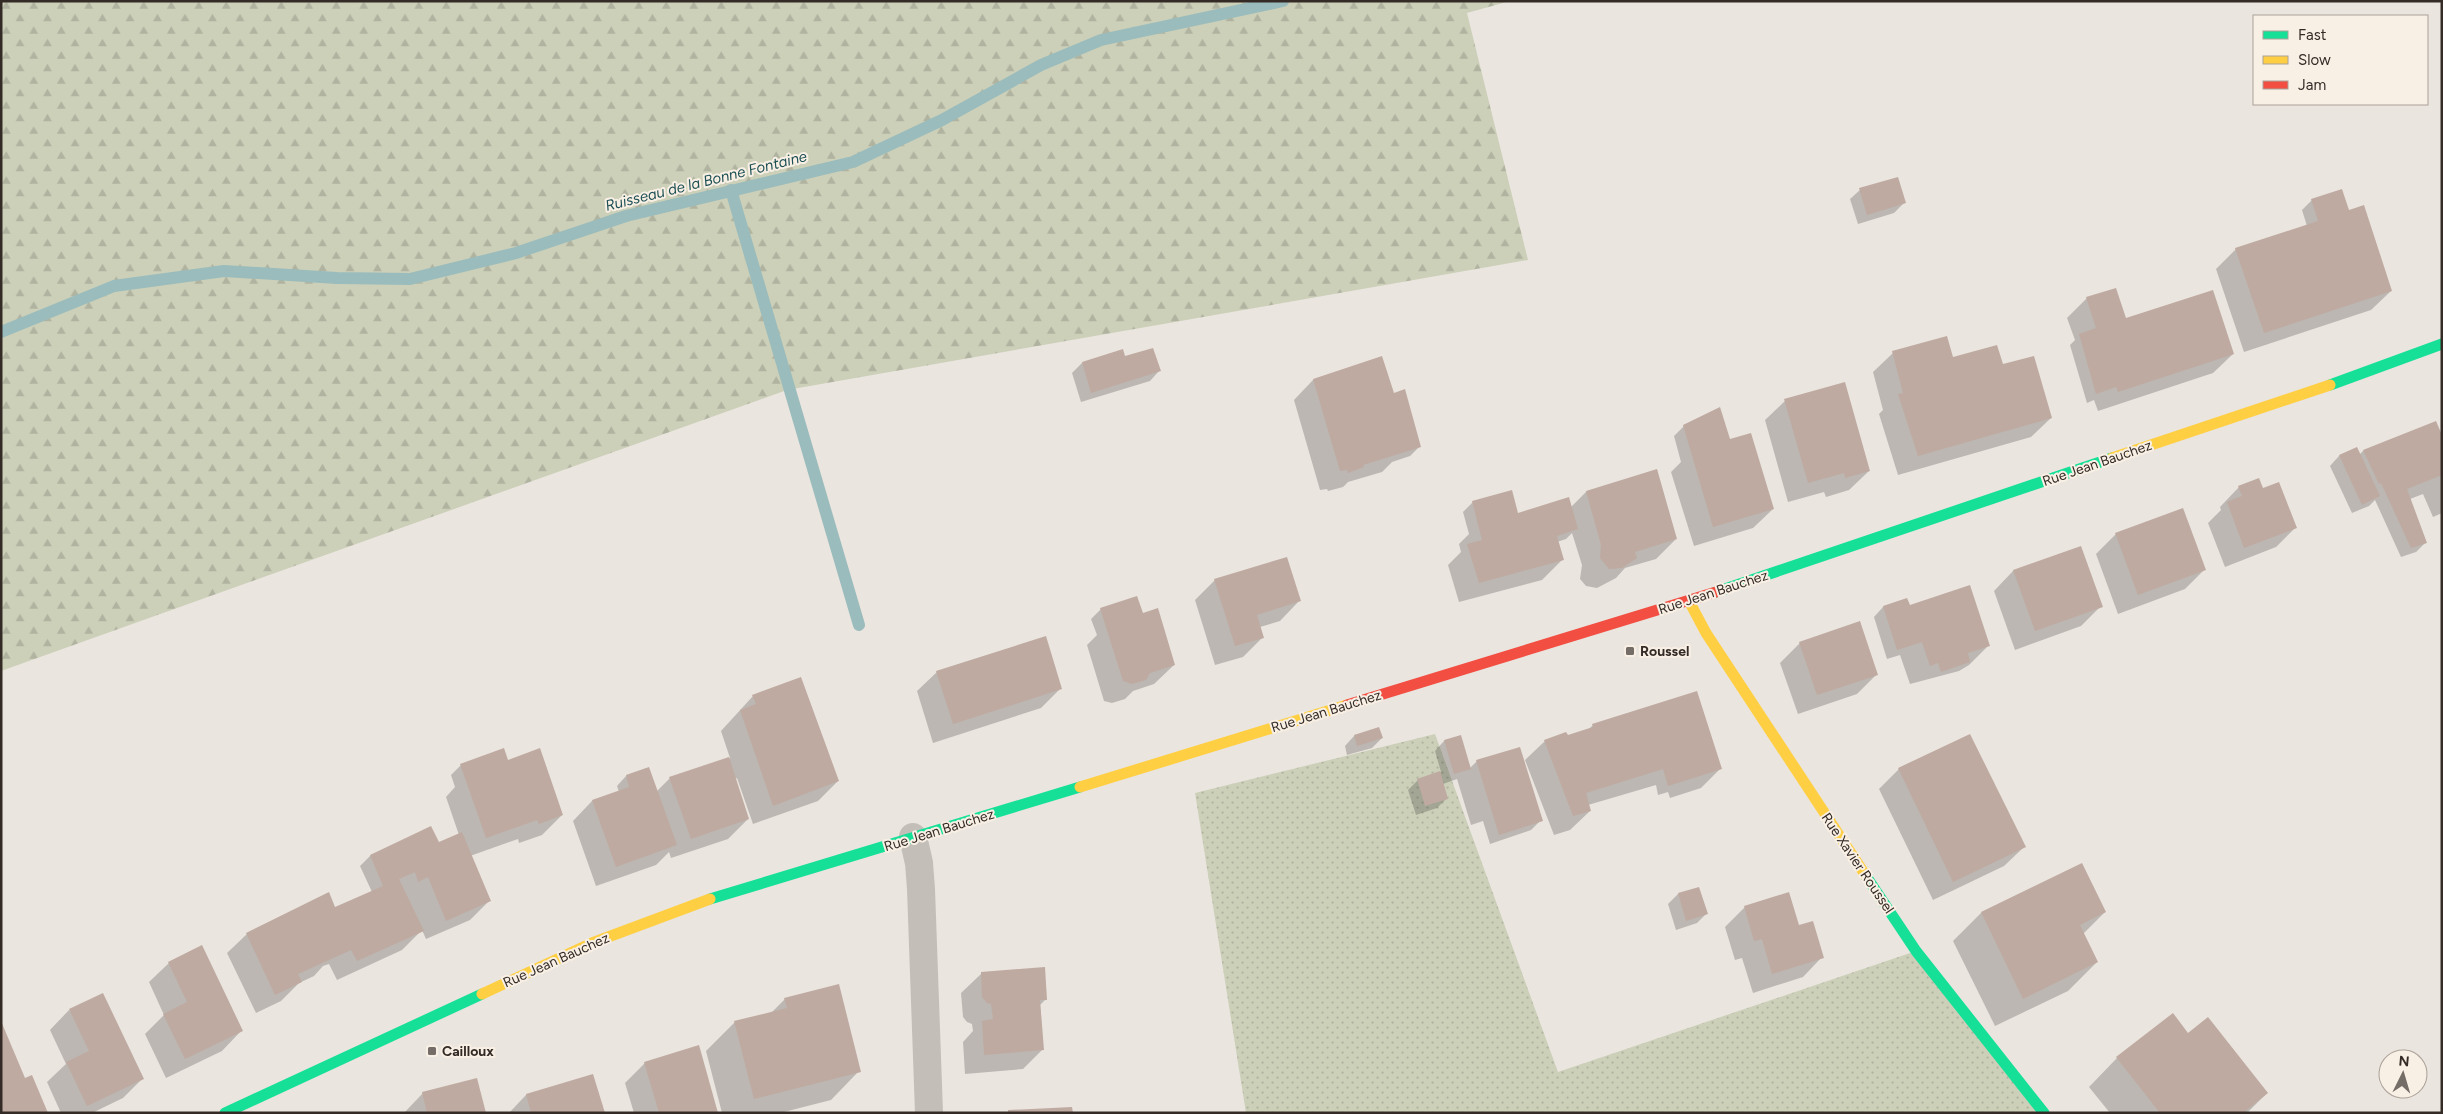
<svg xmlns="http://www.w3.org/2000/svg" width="2443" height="1114" font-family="Figtree,sans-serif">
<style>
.green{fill:url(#green-dots)}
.forest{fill:url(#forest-firs)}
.shadow{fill:#0003}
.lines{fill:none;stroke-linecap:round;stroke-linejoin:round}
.stream{stroke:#9bbcbc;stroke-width:12}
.building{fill:#beaaa1}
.street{stroke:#c4beb8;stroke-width:28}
.fast{stroke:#16e098;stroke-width:11}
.slow{stroke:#ffcf43;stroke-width:11}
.jam{stroke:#f24e42;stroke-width:11}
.poi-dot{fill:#746c67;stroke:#f9f0e5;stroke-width:2}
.labels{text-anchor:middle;stroke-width:4;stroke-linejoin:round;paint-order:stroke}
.street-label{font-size:14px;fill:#342b27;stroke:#f9f0e5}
.poi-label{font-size:14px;font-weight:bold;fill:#342b27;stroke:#f9f0e5;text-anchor:start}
.water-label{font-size:15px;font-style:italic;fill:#1d5055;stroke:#f9f0e5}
</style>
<defs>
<pattern id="green-dots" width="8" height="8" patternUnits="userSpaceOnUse" patternTransform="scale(1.25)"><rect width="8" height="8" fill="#ccd0b9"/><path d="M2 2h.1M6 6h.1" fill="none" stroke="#b0b39f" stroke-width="1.8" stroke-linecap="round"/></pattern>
<pattern id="forest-firs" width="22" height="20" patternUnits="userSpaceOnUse" patternTransform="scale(1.25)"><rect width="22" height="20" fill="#ccd0b9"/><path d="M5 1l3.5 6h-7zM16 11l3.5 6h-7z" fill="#b0b39f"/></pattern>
</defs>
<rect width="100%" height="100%" fill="#ebe5df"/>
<polygon class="green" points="1435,734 1558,1072 1916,951 2044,1113 1246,1113 1195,793"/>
<polygon class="forest" points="1,1 1510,1 1467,13 1528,260 787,390 1,671"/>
<g class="shadow">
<polygon points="1860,190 1904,203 1894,213 1858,224 1850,199"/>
<polygon points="2312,200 2347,210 2391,291 2371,310 2244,352 2216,269 2236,249 2307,226 2302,210"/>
<polygon points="2087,298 2126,320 2233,354 2213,373 2098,411 2094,400 2087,403 2070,345 2075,340 2067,318"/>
<polygon points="1893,353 2002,366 2051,418 2031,437 1898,475 1879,414 1883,410 1873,372"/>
<polygon points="1124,357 1159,371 1150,381 1081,402 1072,373 1082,363"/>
<polygon points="1313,380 1393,395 1420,446 1410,456 1392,462 1382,472 1348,482 1343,487 1328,491 1327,489 1320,490 1294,400"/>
<polygon points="1785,401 1869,471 1849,490 1826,497 1824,492 1788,502 1765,420"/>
<polygon points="2435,423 2442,438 2442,513 2433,517 2423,494 2410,499 2426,542 2416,552 2401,557 2375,500 2369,506 2352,513 2330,466 2339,456 2356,448 2359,455 2363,451"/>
<polygon points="1684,426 1773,509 1753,528 1694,546 1671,472 1681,462 1674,436"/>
<polygon points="1656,470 1676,539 1656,559 1625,568 1616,578 1597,588 1586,586 1580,579 1582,565 1572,533 1566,539 1557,542 1562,560 1542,580 1459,602 1448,565 1461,552 1459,544 1469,534 1463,512 1473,502 1514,515 1570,508 1586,492"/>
<polygon points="2239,487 2263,490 2296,527 2276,547 2225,567 2208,523 2221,510 2220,507"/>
<polygon points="2116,534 2204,570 2185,589 2118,614 2096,554"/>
<polygon points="2080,548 2101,606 2081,626 2015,650 1994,591 2013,571"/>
<polygon points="1215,580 1299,601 1280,621 1260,627 1263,637 1243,657 1215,665 1195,600"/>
<polygon points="1906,599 1910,606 1989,645 1969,665 1959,671 1910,684 1900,655 1887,659 1874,617 1883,607"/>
<polygon points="1101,609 1142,612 1174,665 1154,684 1133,691 1125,699 1112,703 1104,701 1087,645 1097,635 1091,619"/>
<polygon points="1800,643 1877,674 1857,694 1798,714 1780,663"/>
<polygon points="937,672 1061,688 1041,708 933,743 917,691"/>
<polygon points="753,696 838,781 818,801 753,824 737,778 735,779 748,819 728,839 671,858 669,852 656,865 596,886 573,821 592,801 619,792 617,786 626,776 656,792 670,778 730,758 721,731"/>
<polygon points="1593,725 1721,768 1701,788 1670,798 1668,792 1658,795 1656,785 1588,805 1590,811 1570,830 1554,835 1525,760 1545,741 1587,731"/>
<polygon points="1354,736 1382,738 1372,748 1347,755 1345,746"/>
<polygon points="1460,737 1470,768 1477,761 1541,820 1531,830 1490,844 1483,821 1471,825 1457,779 1443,784 1447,798 1437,808 1416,815 1408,790 1418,780 1441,772 1435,751 1444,741"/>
<polygon points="507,761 562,815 542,835 519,843 518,839 470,856 489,901 470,920 426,939 422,930 402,950 337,980 329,964 323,966 314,976 299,983 281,1001 256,1013 227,953 247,934 328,893 330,910 372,892 360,866 370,856 430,828 433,846 459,835 446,797 455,787 451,775 461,765"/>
<polygon points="1899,769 2024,847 2004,866 1933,900 1879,789"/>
<polygon points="2082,864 2105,912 2083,934 2097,962 2068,991 1995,1026 1953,941 1981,913"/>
<polygon points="1698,888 1706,914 1697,923 1676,930 1668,904 1678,894"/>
<polygon points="1745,907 1798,926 1822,957 1803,977 1753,993 1742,958 1735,960 1725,927"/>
<polygon points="169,963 241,1031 222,1051 166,1078 145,1034 164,1015 149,982"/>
<polygon points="981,974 1046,999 1040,1005 1043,1049 1023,1069 965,1074 963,1042 973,1031 972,1024 967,1022 963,1017 961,993"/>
<polygon points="785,999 859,1071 831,1100 780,1113 722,1113 706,1051 735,1022 771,1013"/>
<polygon points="69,1010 143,1078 123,1098 92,1113 61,1113 47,1082 66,1064 50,1030"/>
<polygon points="2188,1034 2267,1093 2247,1113 2110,1113 2089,1087 2117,1058"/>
<polygon points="645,1063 717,1113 634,1113 625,1083"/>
<polygon points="423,1093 485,1113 404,1113"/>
<polygon points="526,1095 604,1113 509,1113"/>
</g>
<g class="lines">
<g class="stream">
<polyline points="731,190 859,625"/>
<polyline points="1,332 114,286 224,271 337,278 410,279 516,253 626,216 853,162 942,120 1041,65 1101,40 1283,1"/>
</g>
</g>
<g class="building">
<polygon points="1898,177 1906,203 1867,215 1859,188"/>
<polygon points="2342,189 2349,210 2364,205 2392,291 2264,333 2235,248 2318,221 2311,199"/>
<polygon points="2116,288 2126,318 2213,290 2234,354 2118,392 2116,387 2096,394 2079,334 2096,328 2086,297"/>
<polygon points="1947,336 1953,357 1997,345 2003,364 2034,356 2052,418 1918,456 1898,394 1903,393 1892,351"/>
<polygon points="1153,348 1161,371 1091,393 1082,362 1123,349 1125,356"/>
<polygon points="1382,356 1394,393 1405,389 1421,447 1363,465 1364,467 1348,473 1347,470 1340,471 1313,379"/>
<polygon points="1845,382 1870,471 1845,478 1844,473 1808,483 1784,399"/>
<polygon points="1720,407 1730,439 1751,433 1774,509 1713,527 1683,425"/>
<polygon points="2436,421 2442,435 2442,475 2407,489 2427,543 2411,548 2381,483 2379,484 2363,450"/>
<polygon points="2357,447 2380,496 2362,505 2339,455"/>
<polygon points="1657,469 1677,539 1635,552 1637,558 1622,568 1609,569 1600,558 1601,545 1586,491"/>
<polygon points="2259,478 2263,488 2279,482 2297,528 2244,548 2227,502 2242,496 2238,486"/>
<polygon points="1512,490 1518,513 1569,497 1578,529 1557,536 1564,560 1479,583 1467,544 1482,540 1472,501"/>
<polygon points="2183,508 2206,570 2138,595 2115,533"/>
<polygon points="2081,546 2103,607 2035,631 2013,570"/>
<polygon points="1287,557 1301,601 1257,615 1264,638 1235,646 1214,579"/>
<polygon points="1970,585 1990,646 1968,653 1970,662 1941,672 1938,663 1930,666 1922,642 1897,650 1883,606 1907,598 1910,605"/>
<polygon points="1137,596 1143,613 1158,608 1175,665 1150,673 1146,680 1132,684 1123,681 1100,608"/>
<polygon points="1860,621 1878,675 1817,695 1799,642"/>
<polygon points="1046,636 1062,689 953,724 936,671"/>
<polygon points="801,677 839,781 773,806 740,710 756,704 752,695"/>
<polygon points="1697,691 1722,769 1668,786 1663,769 1586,793 1591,811 1573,816 1544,740 1566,732 1568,735 1593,727 1592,724"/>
<polygon points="1379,727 1383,738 1357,746 1354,735"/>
<polygon points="1970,734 2026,847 1953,882 1898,768"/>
<polygon points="1461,735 1471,769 1454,774 1444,740"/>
<polygon points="1520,747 1543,821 1499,835 1476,760"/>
<polygon points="504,748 508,760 540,748 563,815 539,824 537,820 486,838 460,764"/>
<polygon points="729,757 749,819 691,839 669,777"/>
<polygon points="649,767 677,845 616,867 592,800 629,787 626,775"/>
<polygon points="1440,771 1448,799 1425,806 1417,779"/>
<polygon points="431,826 439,842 462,832 491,901 446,921 428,877 418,882 415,872 399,879 424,931 357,961 351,950 298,974 302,982 275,995 246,933 329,892 335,907 383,886 370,855"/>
<polygon points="2082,863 2106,912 2080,925 2098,962 2023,999 1981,912"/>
<polygon points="1699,887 1708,914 1686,921 1678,893"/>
<polygon points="1789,892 1799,925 1813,921 1824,958 1772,974 1762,939 1754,941 1744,906"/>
<polygon points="202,945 243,1031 185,1059 163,1014 187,1002 168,962"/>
<polygon points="1045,967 1047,1000 1040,1000 1044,1050 984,1055 982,1021 993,1019 991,1004 987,1003 982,997 981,972"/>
<polygon points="839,984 861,1072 754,1099 734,1021 787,1008 784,998"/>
<polygon points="103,993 144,1079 87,1106 66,1062 89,1051 69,1009"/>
<polygon points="2173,1013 2188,1033 2208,1017 2268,1093 2243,1113 2160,1113 2116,1057"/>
<polygon points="1,1021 25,1078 32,1075 48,1113 1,1113"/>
<polygon points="699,1045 718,1113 659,1113 644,1062"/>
<polygon points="593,1074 605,1113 531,1113 526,1094"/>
<polygon points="477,1078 486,1113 427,1113 422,1092"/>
<polygon points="1072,1107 1073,1113 1008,1113 1008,1110"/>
</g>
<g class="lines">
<polyline class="street" points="913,837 919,863 921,889 929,1113"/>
<g class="fast">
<polyline points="2330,385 2442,344"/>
<polyline points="1716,592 2112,458"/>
<polyline points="1866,876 1916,951 2044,1113"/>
<polyline points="710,899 1080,787"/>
<polyline points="225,1113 482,994"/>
</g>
<g class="slow">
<polyline points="2112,458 2330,385"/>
<polyline points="1689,601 1706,633 1866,876"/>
<polyline points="1080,787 1347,705"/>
<polyline points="482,994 592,943 710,899"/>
</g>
<polyline class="jam" points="1347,705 1716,592"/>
</g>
<g class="poi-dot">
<rect x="1625" y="646" width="10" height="10" rx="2.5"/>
<rect x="427" y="1046" width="10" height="10" rx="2.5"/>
</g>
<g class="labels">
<g class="street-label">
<text transform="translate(2097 463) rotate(-19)" y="5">Rue Jean Bauchez</text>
<text transform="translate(1713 592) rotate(-18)" y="5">Rue Jean Bauchez</text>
<text transform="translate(1326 711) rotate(-17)" y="5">Rue Jean Bauchez</text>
<text transform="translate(939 830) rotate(-17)" y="5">Rue Jean Bauchez</text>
<text transform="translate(1858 863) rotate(56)" y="5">Rue Xavier Roussel</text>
<text transform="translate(556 960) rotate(-24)" y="5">Rue Jean Bauchez</text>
</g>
<g class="poi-label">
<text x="1640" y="656">Roussel</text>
<text x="442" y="1056">Cailloux</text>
</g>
<g class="water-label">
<text transform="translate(706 181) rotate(-14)" y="5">Ruisseau de la Bonne Fontaine</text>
</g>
</g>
<rect width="2443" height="1114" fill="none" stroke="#342b27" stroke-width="5"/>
<rect x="2253" y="15" width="175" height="90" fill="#f9f0e5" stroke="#aaa199"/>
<rect x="2263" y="31" width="25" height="8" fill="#16e098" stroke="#aaa199"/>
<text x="2298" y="40" font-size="15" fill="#342b27">Fast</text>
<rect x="2263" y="56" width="25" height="8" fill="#ffcf43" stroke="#aaa199"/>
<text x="2298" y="65" font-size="15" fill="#342b27">Slow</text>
<rect x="2263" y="81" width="25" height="8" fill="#f24e42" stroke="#aaa199"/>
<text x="2298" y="90" font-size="15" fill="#342b27">Jam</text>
<g transform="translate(2403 1074) rotate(5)"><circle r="24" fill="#f9f0e5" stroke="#aaa199"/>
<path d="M0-4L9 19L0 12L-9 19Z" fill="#746c67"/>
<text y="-8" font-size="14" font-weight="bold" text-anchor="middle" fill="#342b27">N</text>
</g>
</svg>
